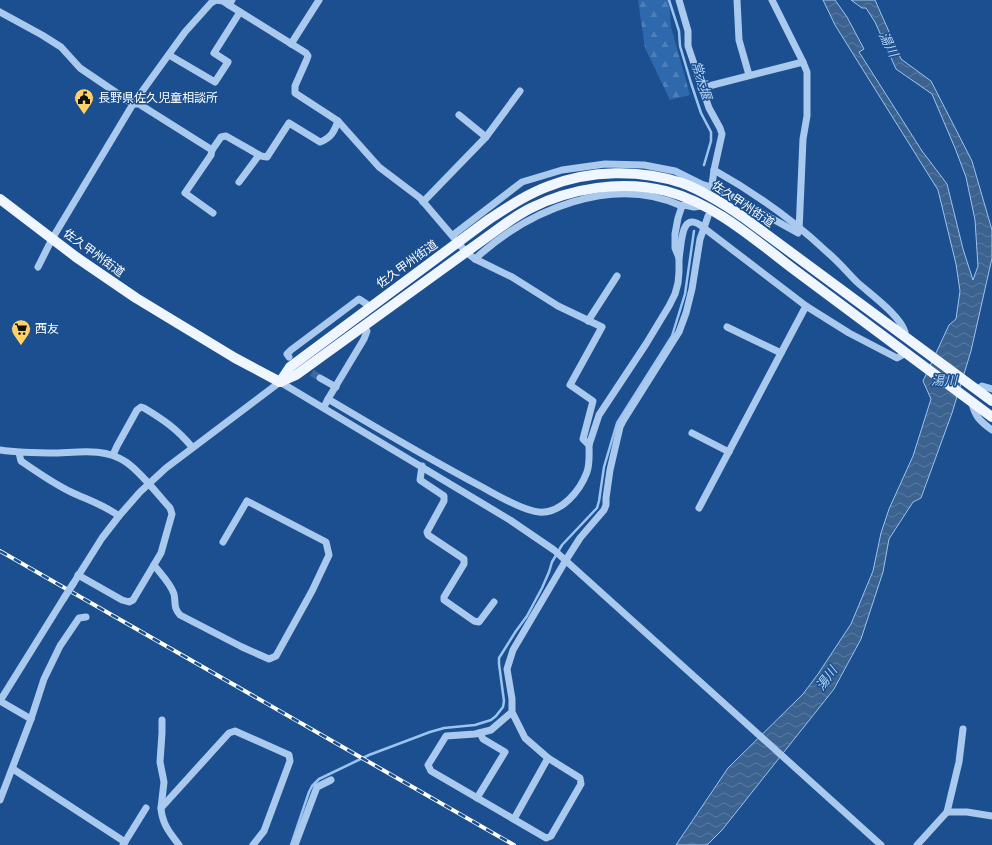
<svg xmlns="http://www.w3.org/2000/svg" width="992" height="845" font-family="'Asap Condensed','Noto Sans JP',sans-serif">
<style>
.forest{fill:url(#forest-firs)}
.water{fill:url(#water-waves);stroke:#9cc4f0}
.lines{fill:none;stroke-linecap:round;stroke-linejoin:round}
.stream{stroke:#9cc4f0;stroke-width:2.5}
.minor-tunnel{stroke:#3d69a0;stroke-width:7;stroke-dasharray:7 3.5;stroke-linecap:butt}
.minor{stroke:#a9c9ee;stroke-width:7}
.major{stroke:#f0f6ff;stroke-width:10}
.rail-casing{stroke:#fff;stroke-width:4}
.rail{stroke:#1b4f8f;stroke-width:2.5;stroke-dasharray:8;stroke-linecap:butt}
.minor-bridge{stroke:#a9c9ee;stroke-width:7}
.labels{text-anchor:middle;stroke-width:3;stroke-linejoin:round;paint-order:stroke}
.poi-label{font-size:12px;fill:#fff;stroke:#1b4f8f;text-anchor:start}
.street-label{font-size:12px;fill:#fff;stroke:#1b4f8f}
.water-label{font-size:13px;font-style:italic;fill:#b5d3f5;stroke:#1b4f8f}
</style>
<defs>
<pattern id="forest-firs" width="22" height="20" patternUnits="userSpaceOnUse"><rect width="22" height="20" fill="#2e69ad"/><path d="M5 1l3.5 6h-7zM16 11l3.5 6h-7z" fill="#4d80b9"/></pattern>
<pattern id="water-waves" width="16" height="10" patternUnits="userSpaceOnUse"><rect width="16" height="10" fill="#3c6290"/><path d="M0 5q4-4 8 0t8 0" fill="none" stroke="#597aa1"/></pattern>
</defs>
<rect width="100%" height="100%" fill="#1b4f8f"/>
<polygon class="forest" points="638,0 669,0 671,27 690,95 670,100 645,48"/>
<polygon class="water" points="823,0 835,0 847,17 864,49 859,52 922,151 947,184 963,249 973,280 978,266 975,220 966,177 955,148 932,94 896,69 875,22 866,8 862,8 851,0 875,0 901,59 931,81 972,161 992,230 992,258 971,351 952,413 921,498 913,502 889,539 883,572 861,639 834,689 722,830 707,845 676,845 728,768 803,694 818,674 851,624 873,571 881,533 889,509 913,456 931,399 923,381 949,325 956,319 960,291 956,264 938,190 835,25"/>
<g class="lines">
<g class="stream">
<polyline points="669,0 679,31 680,46 691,83 701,113 711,132 711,141 704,165"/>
<polyline points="291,845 309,792 312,786 319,779 369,755 430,732 444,728 475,725 491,720 496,716 503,707 504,701 499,664 499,658 516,631 527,616 542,588 549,572 552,562 562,545 597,508 599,501 604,467 617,423 672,336 685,294 694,231"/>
</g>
<polyline class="minor-tunnel" points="303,367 320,378"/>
<g class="minor">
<polyline points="216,0 223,1 229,5 232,0"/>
<path d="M 679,0 L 688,31 L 688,46 L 709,108 L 720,128 L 722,134 L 714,170 C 755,193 793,220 827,252 C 838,261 847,272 857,282 C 870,294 900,315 905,332 L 902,335"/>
<polyline points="737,0 739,40 749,75"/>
<path d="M 229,5 L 306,53 L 308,56 L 307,59 L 295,86 L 295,93 L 338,121 L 379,167 L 420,198 L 466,252 L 475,259 L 512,277 L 558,306 L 602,327 L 570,385 L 593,401 L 583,439 L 589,445 C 589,454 590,463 587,472 C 580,491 561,514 539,512 C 524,511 498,496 484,488 C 431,460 380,430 328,399 L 324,407"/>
<path d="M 0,12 L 42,35 L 61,47 L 80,68 L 133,104 L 139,104 L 212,150 L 221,137 L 226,136 L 261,156 L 267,157 L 289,123 L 320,142 C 331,138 334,132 338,121"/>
<polyline points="291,44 319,0"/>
<polyline points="169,55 215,82 228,62 214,53 240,12"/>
<polyline points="701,88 803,62"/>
<polyline points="459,115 486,137"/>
<polyline points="212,150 211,155 185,193 213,213"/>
<polyline points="239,182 259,155"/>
<polyline points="712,185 714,170"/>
<polyline points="423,202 486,137 520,91"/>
<polyline points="708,216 704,228 806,306"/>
<polyline points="453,235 522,182 562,170 605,164 644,165 675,171 701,184 718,189 735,198 798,233 799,231 803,139 807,116 807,72 803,62 772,0"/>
<path d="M 475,259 C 528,210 612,174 682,206"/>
<polyline points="38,267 52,239 133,104 185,32 211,3 216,0"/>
<polyline points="588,321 617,276"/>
<polyline points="727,327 781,353"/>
<polyline points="289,357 287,354 291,350 359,299 371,307"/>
<polyline points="320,378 336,387"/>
<polyline points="977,390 982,386 992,389"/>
<polyline points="328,399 364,339 367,331 363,326"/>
<path d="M 972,402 C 974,416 981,422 992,430"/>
<polyline points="692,433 729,452"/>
<polyline points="589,445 599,415 646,344 669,306 675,294 678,283 679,272 679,258 675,248 675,234 678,218 682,206 684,205 694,207 701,206"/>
<path d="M 0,450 C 19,453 38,453 58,453 C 81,452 105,448 126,462 C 142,473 157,494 170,508 L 172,514 L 161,553 L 133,600 L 129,602 L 122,600 L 78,575"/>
<path d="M 19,453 L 21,461 C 37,472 54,484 71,492 C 88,500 104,505 119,516"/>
<path d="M 113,455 L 117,446 L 137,410 L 141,407 L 144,408 C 164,420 177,429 192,447"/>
<polyline points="422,466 420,480 444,496 444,501 427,532 428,535 464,559 464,564 444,597 444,600 474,621 479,622 494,602"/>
<polyline points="699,508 806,306 849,333 897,358 906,353"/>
<path d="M 154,565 C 160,573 171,584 174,594 C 176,603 173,607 180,615 L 242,647 L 269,659 L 276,656 L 312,591 L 329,555 L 326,542 L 247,501 L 223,542"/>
<polyline points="73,584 102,538 119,516 140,492 166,468 280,382 510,520 554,550 881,845"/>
<polyline points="0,701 64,598"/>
<polyline points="0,701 31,719"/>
<path d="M 512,712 L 491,730 L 475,734 L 446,736 L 428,765 L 431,771 L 546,838 L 551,836 L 581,784 L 580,778 L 548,758 L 525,738 L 512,712 L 512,699 L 507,669 L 513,650 L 566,560 L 580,538 L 604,510 L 606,505 L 606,498 L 610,470 L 620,427 L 623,421 L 679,332 L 686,313 L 692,289 L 700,239 L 704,228 C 680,208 682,244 679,258"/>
<polyline points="13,769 125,842"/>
<polyline points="477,798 505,752 483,739 480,733"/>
<polyline points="0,800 31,719 44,679 60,646 79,618 86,617"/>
<polyline points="161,808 164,782 160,762 162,733 162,720"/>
<polyline points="947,812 967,812 992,816"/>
<polyline points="514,819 548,758"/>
<polyline points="123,845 146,808"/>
<path d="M 179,845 C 170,833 162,824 161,808 L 229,733 L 235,731 L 289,755 L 290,761 L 264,831 L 253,845"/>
<polyline points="295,845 317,787 331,780"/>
<polyline points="917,845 947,812 959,762 963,729"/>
</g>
<g class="major">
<path d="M 0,199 L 76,257 L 136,298 L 235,358 L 280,382 L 296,375 L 498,229 C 509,221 519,214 531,208 C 571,188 622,180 666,191 C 716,204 756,241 796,271 C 862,320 927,369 992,417"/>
<path d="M 280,382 L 290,367 L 488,220 C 508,207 527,194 549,186 C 590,170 640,169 682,183 C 704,191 724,204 743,217 L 992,401"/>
</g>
<defs>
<polyline id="rail" points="0,551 514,845"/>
</defs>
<use href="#rail" class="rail-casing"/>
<use href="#rail" class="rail"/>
<polyline class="minor-bridge" points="64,598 73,584"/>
</g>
<defs>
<symbol id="civic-pin" viewBox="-11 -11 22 30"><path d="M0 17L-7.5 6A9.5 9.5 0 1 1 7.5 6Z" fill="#ffd166" stroke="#1b4f8f"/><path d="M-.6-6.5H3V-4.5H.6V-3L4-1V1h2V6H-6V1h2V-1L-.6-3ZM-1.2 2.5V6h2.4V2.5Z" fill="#111"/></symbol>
<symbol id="supermarket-pin" viewBox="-11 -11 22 30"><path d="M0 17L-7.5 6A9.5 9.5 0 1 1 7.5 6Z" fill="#ffd166" stroke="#1b4f8f"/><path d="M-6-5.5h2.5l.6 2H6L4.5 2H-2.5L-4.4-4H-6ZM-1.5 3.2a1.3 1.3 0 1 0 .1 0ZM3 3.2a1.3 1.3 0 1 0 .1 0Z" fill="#111"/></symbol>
</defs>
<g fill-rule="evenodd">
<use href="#civic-pin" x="73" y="87" width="22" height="30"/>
<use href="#supermarket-pin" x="10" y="318" width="22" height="30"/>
</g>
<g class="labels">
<g class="poi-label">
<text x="98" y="102">長野県佐久児童相談所</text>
<text x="35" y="333">西友</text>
</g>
<g class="street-label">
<text transform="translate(743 204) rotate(34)" y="4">佐久甲州街道</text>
<text transform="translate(94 253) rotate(36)" y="4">佐久甲州街道</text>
<text transform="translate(407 264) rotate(-36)" y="4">佐久甲州街道</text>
</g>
<g class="water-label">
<text transform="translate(889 44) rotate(63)" y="5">湯川</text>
<text transform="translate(702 80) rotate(73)" y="5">常木堰</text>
<text x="944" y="385">湯川</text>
<text transform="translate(826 678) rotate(-54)" y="5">湯川</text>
</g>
</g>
</svg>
